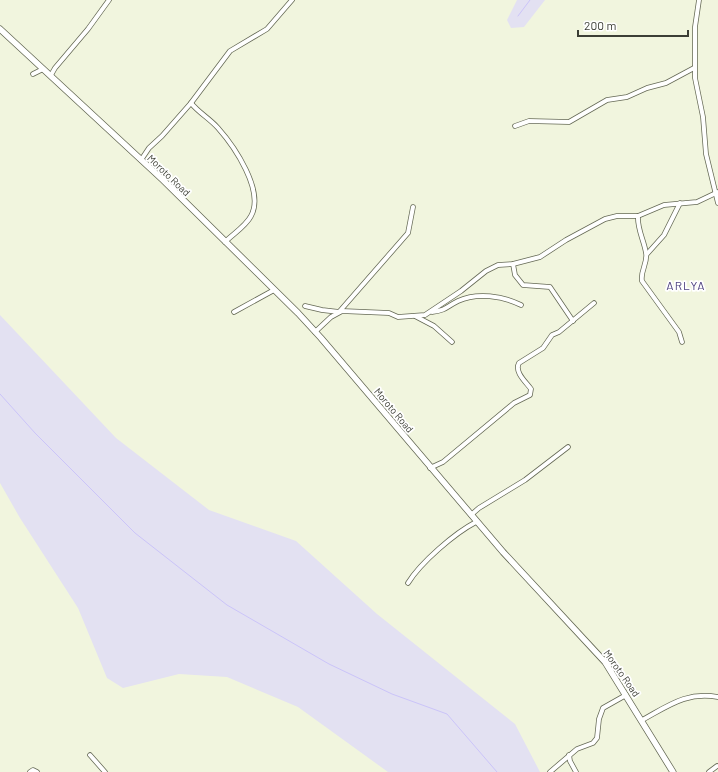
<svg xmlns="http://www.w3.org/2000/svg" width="718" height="772" font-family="Barlow,sans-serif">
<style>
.green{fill:#e3e1f2}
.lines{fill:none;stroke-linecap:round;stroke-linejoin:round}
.stream{stroke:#cbc4f9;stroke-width:1}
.street-casing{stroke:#656955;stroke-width:5.5}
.secondary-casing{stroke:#656955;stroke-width:7}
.street{stroke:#fff;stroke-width:4}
.secondary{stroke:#fff;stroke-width:5.5}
.labels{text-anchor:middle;stroke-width:3.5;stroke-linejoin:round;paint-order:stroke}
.street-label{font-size:10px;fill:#3c3e35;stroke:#fff}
.quarter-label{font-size:12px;letter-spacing:1px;fill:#504482;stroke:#fff}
</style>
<rect width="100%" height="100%" fill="#f1f5de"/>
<g class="green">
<polygon points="517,0 545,0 524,27 511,28 507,20"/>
<polygon points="0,315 116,438 209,510 296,541 377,614 515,724 540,772 388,772 298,707 227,677 179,674 123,688 107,678 78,608 20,518 0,483"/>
</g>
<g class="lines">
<g class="stream">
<polyline points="518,16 530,0"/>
<polyline points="0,394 35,433 135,533 227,605 329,664 392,694 447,714 497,772"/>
</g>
<defs>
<g id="street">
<polyline points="699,0 695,27 695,78 703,117 706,154 718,203"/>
<polyline points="33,74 43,69"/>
<polyline points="51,75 55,68 88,29 109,0"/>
<path d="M 191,103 C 199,113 209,118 218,128 C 234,146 265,191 251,216 C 246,226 233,234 225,242"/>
<polyline points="515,126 529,121 569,122 607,100 627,97 647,88 666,83 694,68"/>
<polyline points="141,160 149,148 162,136 191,103 230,51 267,29 292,0"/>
<path d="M 638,216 C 637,229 644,240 646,253 C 648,263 640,271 642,281 L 679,332 L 682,342"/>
<polyline points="647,254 664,235 680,203"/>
<polyline points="513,264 515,275 523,285 550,287 573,321"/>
<polyline points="305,306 322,310 339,312 408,233 413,207"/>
<polyline points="234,312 274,290"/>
<path d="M 432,312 C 447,310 446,307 458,301 C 477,292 503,296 521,305"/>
<polyline points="415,316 434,326 452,342"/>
<polyline points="315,332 331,317 342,311 389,313 398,317 425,315 461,291 486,271 498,265 513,264 540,257 566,240 605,219 617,216 638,216 664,205 697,202 718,192"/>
<path d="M 430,468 L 443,462 L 514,403 L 530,395 L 531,389 C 526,382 514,372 519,363 L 543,348 L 552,335 L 559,332 L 594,303"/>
<polyline points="471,515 479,508 525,480 568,447"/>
<path d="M 408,583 C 421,562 455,533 476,522"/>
<path d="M 642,720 C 668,706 687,691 718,697"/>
<polyline points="90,755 105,772"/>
<polyline points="569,755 570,761 576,772"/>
<polyline points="30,772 33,770 37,772"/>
<polyline points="550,772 577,749 593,743 597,738 599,719 603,708 626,695"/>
<polyline points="709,772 717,766"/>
</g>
<polyline id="secondary" points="0,29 163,180 298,313 321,338 503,552 605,662 673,772"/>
</defs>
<use href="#street" class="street-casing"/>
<use href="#secondary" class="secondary-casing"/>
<use href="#street" class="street"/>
<use href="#secondary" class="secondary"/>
</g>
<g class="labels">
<g class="street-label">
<text transform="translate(169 175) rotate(44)" y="4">Moroto Road</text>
<text transform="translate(394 410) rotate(50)" y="4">Moroto Road</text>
<text transform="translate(622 673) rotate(55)" y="4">Moroto Road</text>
</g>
<g class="quarter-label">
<text x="686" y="290">ARLYA</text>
</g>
</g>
<path d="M578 30v6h110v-6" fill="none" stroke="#3c3e35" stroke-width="2"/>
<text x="584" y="30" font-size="12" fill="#3c3e35" stroke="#ffffff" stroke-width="3" paint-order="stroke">200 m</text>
</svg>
